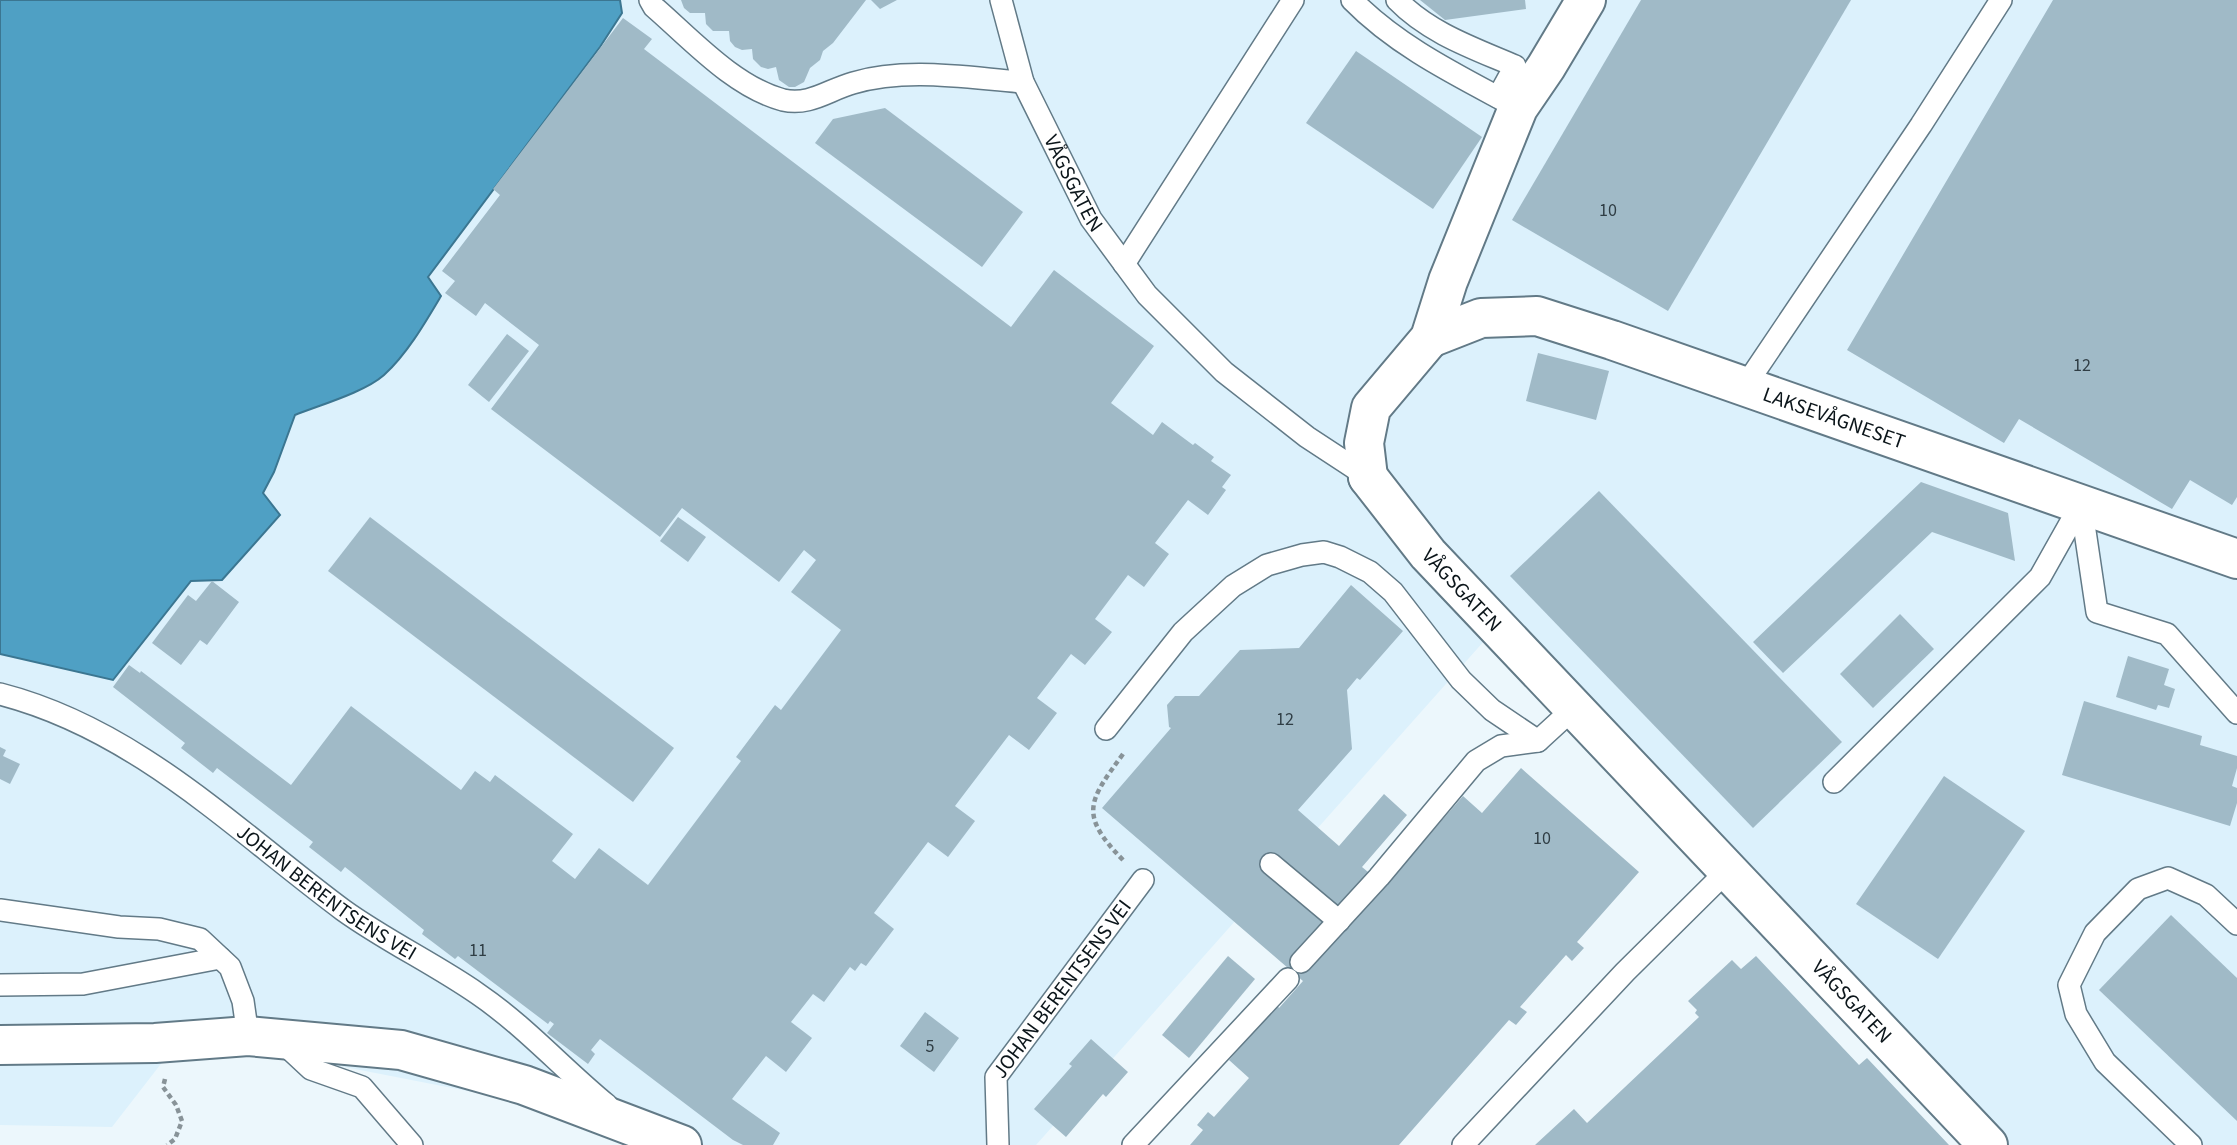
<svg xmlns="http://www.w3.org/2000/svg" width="2237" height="1145" font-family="'Source Sans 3',sans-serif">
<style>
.built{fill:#dcf1fc}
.water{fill:#4fa0c4;stroke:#3b7691;stroke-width:2}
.building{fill:#a0bac7}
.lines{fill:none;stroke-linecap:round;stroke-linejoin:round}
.service-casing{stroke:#627a87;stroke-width:24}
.minor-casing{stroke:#627a87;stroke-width:42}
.tertiary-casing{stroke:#627a87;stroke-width:42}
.path{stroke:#889398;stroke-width:4.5;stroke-dasharray:5 3.5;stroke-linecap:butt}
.service{stroke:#fff;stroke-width:21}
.minor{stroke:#fff;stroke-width:38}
.tertiary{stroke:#fff;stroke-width:38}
.labels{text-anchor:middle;stroke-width:6;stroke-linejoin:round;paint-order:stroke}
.number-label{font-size:18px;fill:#303e45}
.street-label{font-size:21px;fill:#0b151a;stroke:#ecf7fc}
</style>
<rect width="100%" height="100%" fill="#ecf7fc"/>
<polygon class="built" points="620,0 2237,0 2237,1145 1979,1145 1493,631 1036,1145 668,1145 581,1113 273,1053 167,1056 112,1127 0,1125 0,654 113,679 191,581 222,580 280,515 263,494 274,472 295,415 351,394 428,277 600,47 622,13"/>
<path class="water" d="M 0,0 L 620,0 L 622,13 L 600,47 L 428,277 L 441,296 C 425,323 407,354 384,375 C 365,392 320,405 295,415 L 274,472 L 263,493 L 280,515 L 222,580 L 191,581 L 113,680 L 0,654 Z"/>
<g class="building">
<polygon points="681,0 866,0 833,43 823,51 820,60 810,68 804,82 795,87 789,87 779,80 776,67 768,69 761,67 753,59 752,49 742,50 735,47 730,41 729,31 713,31 706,24 705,13 690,13 684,8"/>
<polygon points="871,0 897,0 880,9"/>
<polygon points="1420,0 1525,0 1526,9 1445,20"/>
<polygon points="1641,0 1851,0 1668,311 1512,220"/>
<polygon points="2053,0 2237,0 2237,497 2232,505 2190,480 2172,509 2019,419 2004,443 1847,350"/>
<polygon points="623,18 652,39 644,49 1011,327 1054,270 1154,346 1111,403 1153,435 1162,422 1193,445 1195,443 1214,457 1211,461 1231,475 1222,487 1226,490 1208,515 1188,500 1155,543 1169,554 1144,587 1128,575 1095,619 1112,632 1085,665 1071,654 1037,698 1057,713 1029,750 1009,735 955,806 975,821 948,857 928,842 874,913 894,929 866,966 861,963 855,971 850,967 824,1002 813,994 791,1022 812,1038 786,1072 766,1056 732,1099 780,1133 773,1145 743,1145 733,1140 600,1039 591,1050 595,1054 588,1064 547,1033 554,1024 550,1021 548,1024 458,956 455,959 422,934 424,930 345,867 341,872 309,847 313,842 217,768 213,773 181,748 185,743 113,687 129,665 140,673 141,671 291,785 351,706 461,790 475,771 490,782 495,775 573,834 552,861 575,879 599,848 648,885 741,761 736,757 775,705 781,710 841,630 791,592 816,560 804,550 779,582 682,508 660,537 491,409 539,345 485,303 476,316 445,293 455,281 442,271 500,195 493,189"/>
<polygon points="1356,51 1482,137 1433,209 1306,123"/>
<polygon points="885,108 1023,212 982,267 815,143 833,119"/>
<polygon points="507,334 529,351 489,402 468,385"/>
<polygon points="1538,353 1609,371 1596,420 1526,401"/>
<polygon points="1921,482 2008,513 2015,561 1932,532 1783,673 1753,642"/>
<polygon points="1599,491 1842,742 1753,828 1510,576"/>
<polygon points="370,517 674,748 633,802 328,571"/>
<polygon points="678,517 706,537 688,562 660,541"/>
<polygon points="212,581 239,602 207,645 200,640 181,665 152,643 188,595 196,601"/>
<polygon points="1351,585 1403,631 1360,680 1357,678 1347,690 1352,749 1298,810 1339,846 1384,794 1407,815 1362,867 1385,886 1463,796 1482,813 1521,768 1639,872 1577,942 1584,948 1572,961 1566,955 1520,1007 1527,1012 1516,1025 1509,1020 1399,1145 1190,1145 1203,1130 1197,1125 1208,1112 1214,1117 1249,1078 1229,1060 1277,1005 1279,1008 1303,981 1102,808 1171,728 1169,727 1167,705 1175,696 1199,696 1240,650 1299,648"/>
<polygon points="1900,614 1934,649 1873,708 1840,674"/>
<polygon points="2128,656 2169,669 2164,685 2175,689 2169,708 2158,705 2156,710 2116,697"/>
<polygon points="2084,701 2202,736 2200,745 2237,756 2237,768 2232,786 2237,788 2237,803 2230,826 2062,775"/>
<polygon points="0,747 6,750 3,756 20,764 10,784 0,779"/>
<polygon points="1944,776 2025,831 1938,959 1856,904"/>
<polygon points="2171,915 2237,978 2237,1121 2099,990"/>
<polygon points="1228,956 1255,979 1189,1058 1162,1035"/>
<polygon points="1756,956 1859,1065 1867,1058 1949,1145 1535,1145 1574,1109 1587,1123 1699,1017 1695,1013 1697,1010 1688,1001 1732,960 1741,969"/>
<polygon points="925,1012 959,1038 934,1072 900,1046"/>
<polygon points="1091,1039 1128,1072 1106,1097 1103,1094 1066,1137 1034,1109 1072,1066 1069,1064"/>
</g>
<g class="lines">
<defs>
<g id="service">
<path d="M 650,0 L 654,7 C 691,39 734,87 783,100 C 810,106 828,90 853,83 C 907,67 968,78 1023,82"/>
<path id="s1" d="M 1001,0 L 1023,82 L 1091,219 L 1147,295 L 1224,372 L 1307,437 L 1368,477"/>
<path d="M 1352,0 C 1399,48 1461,77 1518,108"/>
<path d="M 1397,0 C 1429,33 1473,48 1515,66 L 1498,97"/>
<polyline points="1124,264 1293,0"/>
<polyline points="1745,386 1921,125 2001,0"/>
<polyline points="2081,504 2097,612 2167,634 2237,713"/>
<path id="s2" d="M 0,694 C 136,729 234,829 343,910 C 386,941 435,964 478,994 C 525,1026 563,1069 607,1105"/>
<polyline points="1106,729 1183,632 1233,586 1267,565 1302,555 1324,552 1340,557 1370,572 1393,592 1461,680 1492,710 1538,741"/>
<polyline points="1834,782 2040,577 2081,504"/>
<polyline points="1271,864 1339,921"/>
<polyline points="0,910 119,927 159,929 200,939 230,967 243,1001 248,1036"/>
<polyline points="1301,962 1379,877 1476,761 1501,746 1538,741 1574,708"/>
<polyline points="0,985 83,984 220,958"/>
<polyline points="282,1042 311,1069 362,1087 412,1145"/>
<path id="s3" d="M 998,1145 L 996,1077 L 1143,880"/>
<polyline points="1133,1145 1288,979"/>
<polyline points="1463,1145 1625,972 1728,870"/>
<polyline points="2191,1145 2105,1062 2076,1014 2069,985 2095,933 2138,889 2168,878 2206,895 2237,924"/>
</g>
<g id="minor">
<path id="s4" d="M 1430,338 L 1481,318 L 1537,316 L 1612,340 L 2237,559"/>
<polyline points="1368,477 1364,443 1371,408 1430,338 1448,281 1518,108 1546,67 1586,0"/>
</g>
<g id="tertiary">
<path id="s5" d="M 1368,477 L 1428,554 L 1988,1145"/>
<polyline points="0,1045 155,1043 248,1036 401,1050 524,1085 682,1145"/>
</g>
</defs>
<use href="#service" class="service-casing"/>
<use href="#minor" class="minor-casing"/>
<use href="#tertiary" class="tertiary-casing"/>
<g class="path">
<path d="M 1123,754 C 1089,801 1078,814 1123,860"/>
<polyline points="165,1079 163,1087 176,1105 182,1121 175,1139 167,1145"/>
</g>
<use href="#service" class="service"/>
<use href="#minor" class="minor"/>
<use href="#tertiary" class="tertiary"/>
</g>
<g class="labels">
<g class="number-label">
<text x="1608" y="216">10</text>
<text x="2082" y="371">12</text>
<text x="1285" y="725">12</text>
<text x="1542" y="844">10</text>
<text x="478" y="956">11</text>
<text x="930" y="1052">5</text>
</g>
<g class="street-label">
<text dy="7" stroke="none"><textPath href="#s1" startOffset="198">VÅGSGATEN</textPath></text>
<text dy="7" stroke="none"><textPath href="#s4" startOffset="425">LAKSEVÅGNESET</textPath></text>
<text dy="7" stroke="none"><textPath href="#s5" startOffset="147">VÅGSGATEN</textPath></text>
<text dy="7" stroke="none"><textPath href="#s2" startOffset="385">JOHAN BERENTSENS VEI</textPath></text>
<text dy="7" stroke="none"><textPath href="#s3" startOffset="178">JOHAN BERENTSENS VEI</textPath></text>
<text dy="7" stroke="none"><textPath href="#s5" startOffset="714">VÅGSGATEN</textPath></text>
</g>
</g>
</svg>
